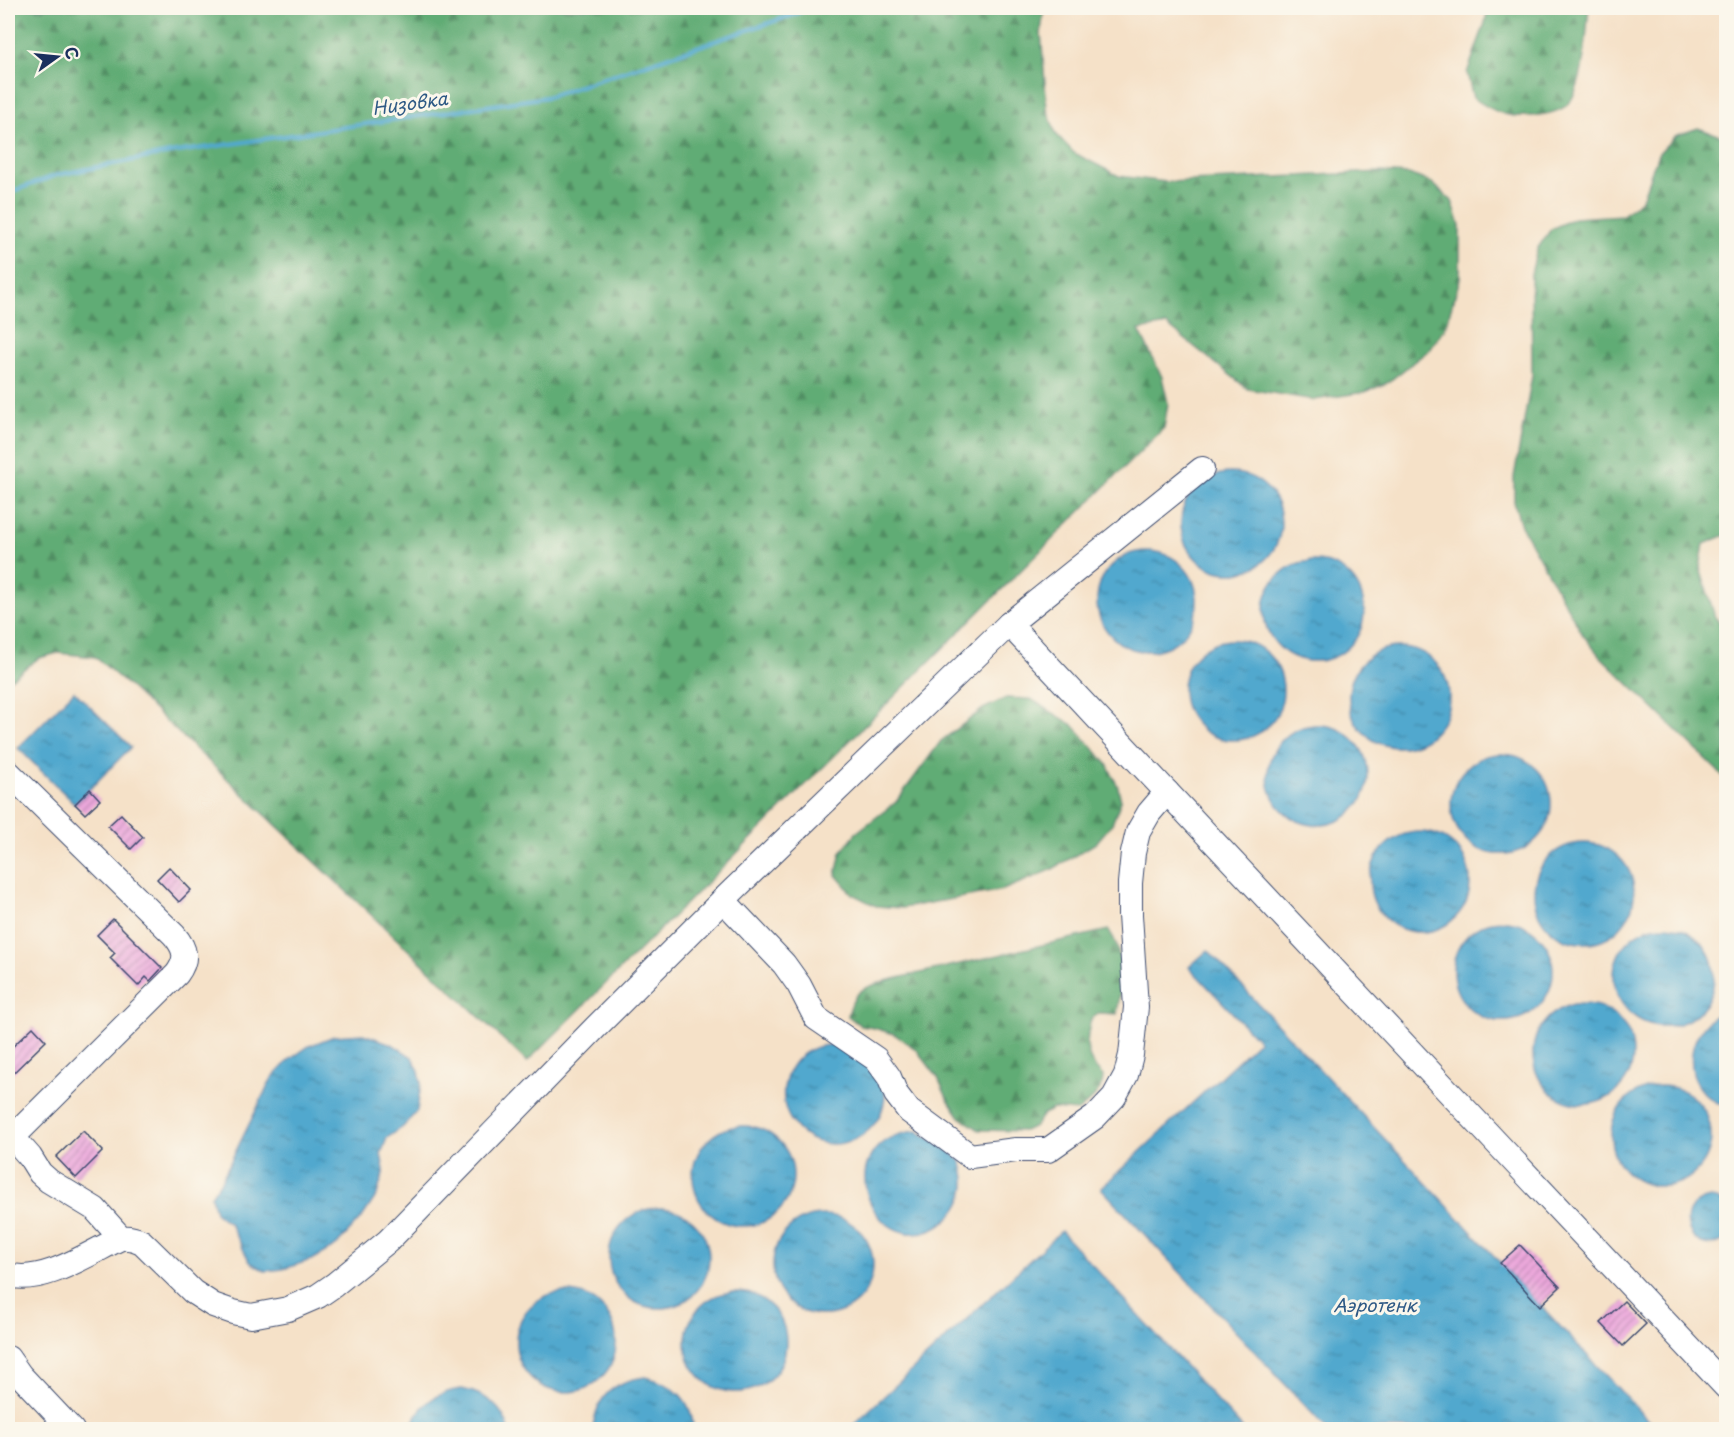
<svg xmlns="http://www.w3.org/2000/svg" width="1734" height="1437" font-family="'Playpen Sans',sans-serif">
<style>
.forest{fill:url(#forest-firs);stroke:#3e6e69;stroke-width:1.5}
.water{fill:url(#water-ripples);stroke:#366c96;stroke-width:1.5}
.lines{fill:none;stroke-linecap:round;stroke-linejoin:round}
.stream{stroke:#51a8ce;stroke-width:4.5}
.building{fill:url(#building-hatch)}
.minor-casing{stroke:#3c4a6e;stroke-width:26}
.minor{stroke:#fff;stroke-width:24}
.labels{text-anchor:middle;stroke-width:6;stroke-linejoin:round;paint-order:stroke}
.water-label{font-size:18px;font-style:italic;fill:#2e5985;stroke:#fbf7ec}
</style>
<defs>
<pattern id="forest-firs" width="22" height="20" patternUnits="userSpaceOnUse" patternTransform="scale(1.5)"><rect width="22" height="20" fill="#61ac74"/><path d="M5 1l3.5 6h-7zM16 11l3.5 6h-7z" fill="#4f8c62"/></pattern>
<pattern id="water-ripples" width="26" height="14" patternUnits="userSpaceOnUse" patternTransform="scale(1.5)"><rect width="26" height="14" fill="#51a8ce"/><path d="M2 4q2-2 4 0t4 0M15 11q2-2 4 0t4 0" fill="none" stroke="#4289aa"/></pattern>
<pattern id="building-hatch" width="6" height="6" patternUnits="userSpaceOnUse" patternTransform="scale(1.5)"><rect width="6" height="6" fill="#eca8db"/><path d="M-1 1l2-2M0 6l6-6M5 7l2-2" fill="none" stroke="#be89b5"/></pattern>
</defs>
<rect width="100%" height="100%" fill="#fbf7ec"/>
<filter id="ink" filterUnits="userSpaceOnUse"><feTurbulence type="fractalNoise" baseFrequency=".0167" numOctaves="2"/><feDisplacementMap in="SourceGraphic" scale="12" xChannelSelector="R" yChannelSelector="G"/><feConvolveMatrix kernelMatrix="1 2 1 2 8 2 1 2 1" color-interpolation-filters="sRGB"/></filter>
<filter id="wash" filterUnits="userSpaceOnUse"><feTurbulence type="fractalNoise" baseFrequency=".008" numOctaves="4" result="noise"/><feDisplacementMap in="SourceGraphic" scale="24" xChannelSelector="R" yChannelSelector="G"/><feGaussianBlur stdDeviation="1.35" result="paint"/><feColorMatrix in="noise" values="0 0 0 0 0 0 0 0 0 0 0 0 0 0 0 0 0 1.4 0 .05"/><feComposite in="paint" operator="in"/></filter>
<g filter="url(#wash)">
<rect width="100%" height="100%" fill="#f5e1c8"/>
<g class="forest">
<polygon points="8,8 1044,8 1041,32 1047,109 1056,134 1074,153 1119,176 1167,182 1380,172 1409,174 1432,183 1452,201 1460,225 1460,279 1445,328 1429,350 1387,383 1365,392 1314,400 1248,389 1167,325 1139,330 1162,377 1168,403 1164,428 527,1062 131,688 95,657 58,653 39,658 8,681"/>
<path d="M 1488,8 L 1589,8 C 1586,32 1585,88 1567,105 C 1559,112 1543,115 1532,116 C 1507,118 1494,112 1473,98 L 1467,73 L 1485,23 Z"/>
<polygon points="1698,128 1726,138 1726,535 1704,544 1700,568 1715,617 1726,630 1726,779 1599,655 1583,635 1521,526 1514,502 1514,477 1532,376 1531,274 1537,249 1551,229 1574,218 1623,215 1642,199 1658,154 1675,136"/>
<polygon points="1006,698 1031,699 1073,725 1107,764 1118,787 1121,801 1112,824 1096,843 1051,870 1003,890 902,908 876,906 852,894 836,875 841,852 856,833 896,802 941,741 983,709"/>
<path d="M 1108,930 C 1125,948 1121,991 1117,1014 L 1100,1013 L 1091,1019 C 1085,1043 1084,1058 1103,1076 C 1103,1092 1090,1101 1078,1111 L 1053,1109 L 1043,1114 L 1035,1126 L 1024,1131 L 979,1130 L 960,1117 L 947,1098 L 938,1078 L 917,1050 L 894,1034 L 874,1028 L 861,1026 L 848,1016 C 854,988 864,988 889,980 Z"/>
</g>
<g class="water">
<circle cx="1231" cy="523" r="50"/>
<circle cx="1147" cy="601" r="50"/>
<circle cx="1314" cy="611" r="50"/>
<circle cx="1233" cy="690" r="50"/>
<circle cx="1399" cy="697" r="50"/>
<polygon points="74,691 131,747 75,804 18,748"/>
<circle cx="1318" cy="775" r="50"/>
<circle cx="1501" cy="804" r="50"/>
<circle cx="1420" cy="882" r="50"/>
<circle cx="1584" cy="893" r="50"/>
<circle cx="1503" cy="971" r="50"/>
<circle cx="1664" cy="976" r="50"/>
<polygon points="1208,950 1656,1429 1327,1429 1101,1188 1259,1041 1189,967"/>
<circle cx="1583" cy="1054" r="50"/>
<path d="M 1726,1010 L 1726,1106 C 1678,1091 1682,1028 1726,1010 Z"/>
<polygon points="363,1034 392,1044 412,1057 419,1071 421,1084 417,1111 403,1127 387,1138 381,1154 384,1170 377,1195 363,1216 336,1246 311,1260 283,1269 265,1271 250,1262 230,1224 215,1212 211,1196 221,1181 272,1078 289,1060 309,1046 334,1036"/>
<path d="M 836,1044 C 840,1044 847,1044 850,1046 C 857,1050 863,1062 868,1067 C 873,1073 879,1079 883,1085 C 885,1090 885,1098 884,1103 C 875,1146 817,1160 792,1122 C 776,1098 784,1064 810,1050 C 818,1045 827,1045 836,1044 Z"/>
<circle cx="1661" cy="1136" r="50"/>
<circle cx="743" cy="1176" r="50"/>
<path d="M 917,1131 C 931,1140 947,1148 959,1159 C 962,1162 963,1167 964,1172 C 969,1194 957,1215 938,1226 C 873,1264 823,1140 917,1131 Z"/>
<path d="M 1710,1198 L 1717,1199 L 1726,1205 L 1726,1238 C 1696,1264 1665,1207 1710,1198 Z"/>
<circle cx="659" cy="1258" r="50"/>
<circle cx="823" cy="1265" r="50"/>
<polygon points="1061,1231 1243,1429 849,1429"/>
<circle cx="736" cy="1342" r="50"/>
<circle cx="566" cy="1342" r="50"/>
<path d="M 645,1377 C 673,1383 693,1400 693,1429 L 593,1429 C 596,1397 613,1381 645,1377 Z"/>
<path d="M 462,1389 C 486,1394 502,1406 509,1429 L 410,1429 C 419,1404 436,1392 462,1389 Z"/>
</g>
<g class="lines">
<polyline class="stream" points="8,193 57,175 170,153 547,97 793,15 809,8"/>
</g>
<g id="blocks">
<g class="building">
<polygon points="90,789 100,800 85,814 75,804"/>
<polygon points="121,814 143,837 131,849 108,826"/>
<polygon points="169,867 191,890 179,902 157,879"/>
<polygon points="113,919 162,968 150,981 146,977 138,986 110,958 115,953 97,935"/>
<polygon points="33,1027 46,1041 8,1078 8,1051"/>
<polygon points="83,1131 103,1151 76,1178 56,1157"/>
<polygon points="1520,1245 1560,1287 1540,1306 1500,1263"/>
<polygon points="1624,1301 1646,1324 1623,1346 1601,1323"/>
</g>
</g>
</g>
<g filter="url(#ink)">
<use href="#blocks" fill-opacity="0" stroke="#3c4a6e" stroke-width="1.5"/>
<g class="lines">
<defs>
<g id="minor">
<polyline points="1009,624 1726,1387"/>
<path d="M 8,772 L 174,935 C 186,949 188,959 177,974 L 13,1137"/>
<polyline points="723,900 784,964 799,985 816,1018 876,1059 889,1077 896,1094 909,1111 970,1156 1016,1150 1048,1150 1095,1117 1114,1097 1126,1075 1131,1055 1136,1007 1130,915 1130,883 1133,853 1138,832 1149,813 1167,792"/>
<polyline points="8,1132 30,1157 40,1173 49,1181 95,1209 121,1238"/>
<path d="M 8,1275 C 43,1285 89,1253 121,1238 C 129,1237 134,1238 142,1242 L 193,1292 L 213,1305 L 233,1312 L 251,1316 L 288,1309 L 318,1296 L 334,1285 L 388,1241 L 596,1027 L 723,900 L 1009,624 L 1202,469"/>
<polyline points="8,1358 20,1375 72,1430"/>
</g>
</defs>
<use href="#minor" class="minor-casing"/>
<use href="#minor" class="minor"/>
</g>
</g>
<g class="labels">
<g class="water-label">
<text transform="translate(410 104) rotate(-8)" y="6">Низовка</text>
<text x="1375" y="1312">Аэротенк</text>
</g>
</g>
<rect width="1734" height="1437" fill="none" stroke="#fbf7ec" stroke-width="30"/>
<g transform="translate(57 57) rotate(75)" stroke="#fbf7ec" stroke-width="4.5" paint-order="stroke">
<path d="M0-4.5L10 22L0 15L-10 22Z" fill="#1b2f5e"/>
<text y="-9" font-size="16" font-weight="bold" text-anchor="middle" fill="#1b2f5e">С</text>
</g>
</svg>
